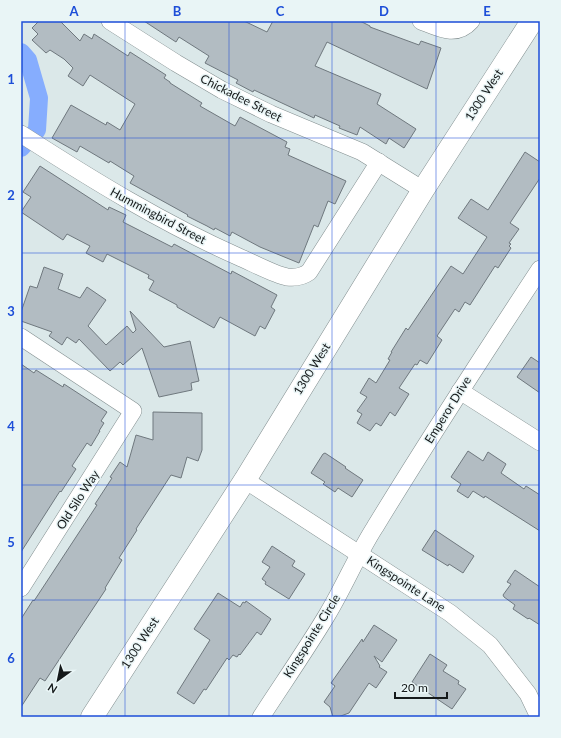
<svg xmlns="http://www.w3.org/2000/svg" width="561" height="738" font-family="Lato,sans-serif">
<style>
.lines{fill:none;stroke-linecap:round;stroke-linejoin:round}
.canal{stroke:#86adfe;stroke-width:18}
.building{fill:#b2bcc2;stroke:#6f787e}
.street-casing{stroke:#838f90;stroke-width:18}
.secondary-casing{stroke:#838f90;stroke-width:23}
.street{stroke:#fff;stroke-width:17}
.secondary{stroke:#fff;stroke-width:22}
.grid{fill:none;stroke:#1d4ed8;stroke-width:1;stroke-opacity:0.55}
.labels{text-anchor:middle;stroke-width:3;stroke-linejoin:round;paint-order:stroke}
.street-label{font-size:12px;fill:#15191a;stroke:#e9f5f6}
.neatline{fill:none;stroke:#1d4ed8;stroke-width:1.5}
.grid-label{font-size:13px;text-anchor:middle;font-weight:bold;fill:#1d4ed8}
</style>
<rect width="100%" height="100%" fill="#dbe8e9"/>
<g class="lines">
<polyline class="canal" points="21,52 28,60 39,98 37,130 21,148"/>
</g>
<g class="building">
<polygon points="39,21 60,21 80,41 84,34 92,39 94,34 128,56 130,52 166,75 164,78 170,82 170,83 202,103 200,106 235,126 240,117 287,142 285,147 290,149 288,155 346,181 335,204 328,201 318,227 314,225 299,263 260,247 232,232 230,236 215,228 214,230 207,226 187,216 188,215 130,183 134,176 110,161 109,163 80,146 77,152 52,138 71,105 106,125 107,122 120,130 135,104 90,75 83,86 68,76 73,68 64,59 50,50 46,53 32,40 38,34 32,28"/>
<polygon points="144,21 244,21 267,32 273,21 360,21 370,26 370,27 419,45 421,41 441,48 427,89 327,42 315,66 381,94 377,104 416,129 404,148 389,138 386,144 360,127 357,135 339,128 340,126 315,115 314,118 254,90 253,92 236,83 238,80 205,63 209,56 179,37 176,42"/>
<polygon points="525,152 540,162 540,178 510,223 519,229 509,243 511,244 509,246 511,248 498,268 495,266 470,305 465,302 459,312 455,309 437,336 442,340 427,364 420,360 417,365 415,364 399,388 409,394 395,416 390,412 381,426 376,423 370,431 357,423 362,414 357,411 367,397 360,393 369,378 376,383 390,360 388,359 392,352 391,352 406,328 408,330 451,266 463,274 487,237 458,218 471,199 488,210"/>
<polygon points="40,166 108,210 109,207 126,215 123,222 172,247 174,244 231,274 232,271 277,295 271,307 275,310 265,329 260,326 255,336 220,317 214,328 177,307 177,305 149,290 154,281 148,278 149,275 107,254 103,262 86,253 90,246 67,234 63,240 21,212 31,197 23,192"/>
<polygon points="44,267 63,274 58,289 80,298 87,287 106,300 88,326 106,345 127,326 133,333 136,330 130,311 164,347 190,341 199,381 191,383 192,390 159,397 142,348 123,365 120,362 110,371 79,339 76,343 67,337 62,345 49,336 52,332 21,321 21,312 30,286 37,288"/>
<polygon points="531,357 540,363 540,393 517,377"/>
<polygon points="21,364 34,373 36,370 63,387 64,384 107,412 101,421 104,423 99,431 100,431 91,446 87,443 72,466 76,469 61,492 60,491 21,552"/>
<polygon points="153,412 202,413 202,450 198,461 187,457 181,478 171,475 136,529 137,530 119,558 122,560 105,588 106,589 45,681 40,678 21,707 21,619 33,600 34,601 97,505 95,504 112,478 110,477 120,462 127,467 136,435 153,440"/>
<polygon points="468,451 483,461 488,452 506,464 501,473 524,489 526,486 540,495 540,531 485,496 484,498 473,491 468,498 457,491 461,484 451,477"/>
<polygon points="325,453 346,467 345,468 363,480 352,497 338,488 335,492 323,484 325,482 311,473 323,454"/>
<polygon points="435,530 474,556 463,573 449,564 448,566 422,550"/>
<polygon points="272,546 295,561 292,566 305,574 289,599 265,584 266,582 262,579 270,567 262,562"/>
<polygon points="515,570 540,587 540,625 529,618 528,619 513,609 515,605 504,597 503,595 511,584 507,582"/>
<polygon points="218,593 240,607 243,602 245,603 246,601 271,619 261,635 257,632 240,655 239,654 237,657 233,655 229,660 227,658 206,690 204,689 194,704 177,693 210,640 194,629"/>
<polygon points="374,625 397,640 382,662 374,656 380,666 379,667 387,672 376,688 369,683 349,713 338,717 333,717 330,707 324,702 335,686 331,683 362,639 363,642"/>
<polygon points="430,654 447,665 443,671 459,681 458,684 466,689 452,709 412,682"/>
</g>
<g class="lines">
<defs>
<g id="street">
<polyline points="110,21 176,63 222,90 271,114 362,152 423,190"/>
<path d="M 421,21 C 439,28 456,38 471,21"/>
<path d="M 21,134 C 91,179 162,223 239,257 C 251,262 275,275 287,277 C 295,278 302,277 309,272 L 379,162"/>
<polyline points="21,337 133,411 21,588"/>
<polyline points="460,391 540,442"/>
<polyline points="245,480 450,613 490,645 528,694 539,717"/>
<path d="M 261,717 C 283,683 306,650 327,615 C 344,587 357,555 375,527 C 428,440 484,354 540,269"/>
</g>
<polyline id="secondary" points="92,717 245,480 423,190 532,21"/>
</defs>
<use href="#street" class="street-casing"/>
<use href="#secondary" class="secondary-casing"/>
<use href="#street" class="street"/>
<use href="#secondary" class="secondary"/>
</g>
<path class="grid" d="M 125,21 L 125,717M 229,21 L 229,717M 332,21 L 332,717M 436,21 L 436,717M 21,138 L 540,138M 21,253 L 540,253M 21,369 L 540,369M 21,485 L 540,485M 21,600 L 540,600"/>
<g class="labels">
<g class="street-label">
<text transform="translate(484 95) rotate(-57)" y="4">1300 West</text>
<text transform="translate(241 98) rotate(27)" y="4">Chickadee Street</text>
<text transform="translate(158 216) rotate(28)" y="4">Hummingbird Street</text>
<text transform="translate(312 369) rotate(-58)" y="4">1300 West</text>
<text transform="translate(448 410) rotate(-58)" y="4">Emperor Drive</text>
<text transform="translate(78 500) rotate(-57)" y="4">Old Silo Way</text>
<text transform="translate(406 584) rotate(33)" y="4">Kingspointe Lane</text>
<text transform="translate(312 636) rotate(-58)" y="4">Kingspointe Circle</text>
<text transform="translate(140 643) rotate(-57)" y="4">1300 West</text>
</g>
</g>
<rect width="561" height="738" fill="none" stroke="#e9f5f6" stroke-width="44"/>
<g transform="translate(58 680) rotate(213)" stroke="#e9f5f6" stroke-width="3" paint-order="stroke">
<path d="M0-3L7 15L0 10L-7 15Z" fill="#15191a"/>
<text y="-6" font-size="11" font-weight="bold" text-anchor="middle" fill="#15191a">N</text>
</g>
<path d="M395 692v6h52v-6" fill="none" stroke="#15191a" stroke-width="2"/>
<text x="401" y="692" font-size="12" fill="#15191a" stroke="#e9f5f6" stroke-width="3" paint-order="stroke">20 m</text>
<rect x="22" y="22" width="517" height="694" class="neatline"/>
<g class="grid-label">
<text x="74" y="16">A</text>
<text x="177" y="16">B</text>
<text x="280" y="16">C</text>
<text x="384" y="16">D</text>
<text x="487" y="16">E</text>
<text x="11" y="84">1</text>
<text x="11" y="200">2</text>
<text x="11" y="316">3</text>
<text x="11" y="431">4</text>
<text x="11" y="547">5</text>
<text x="11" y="663">6</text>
</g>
</svg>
